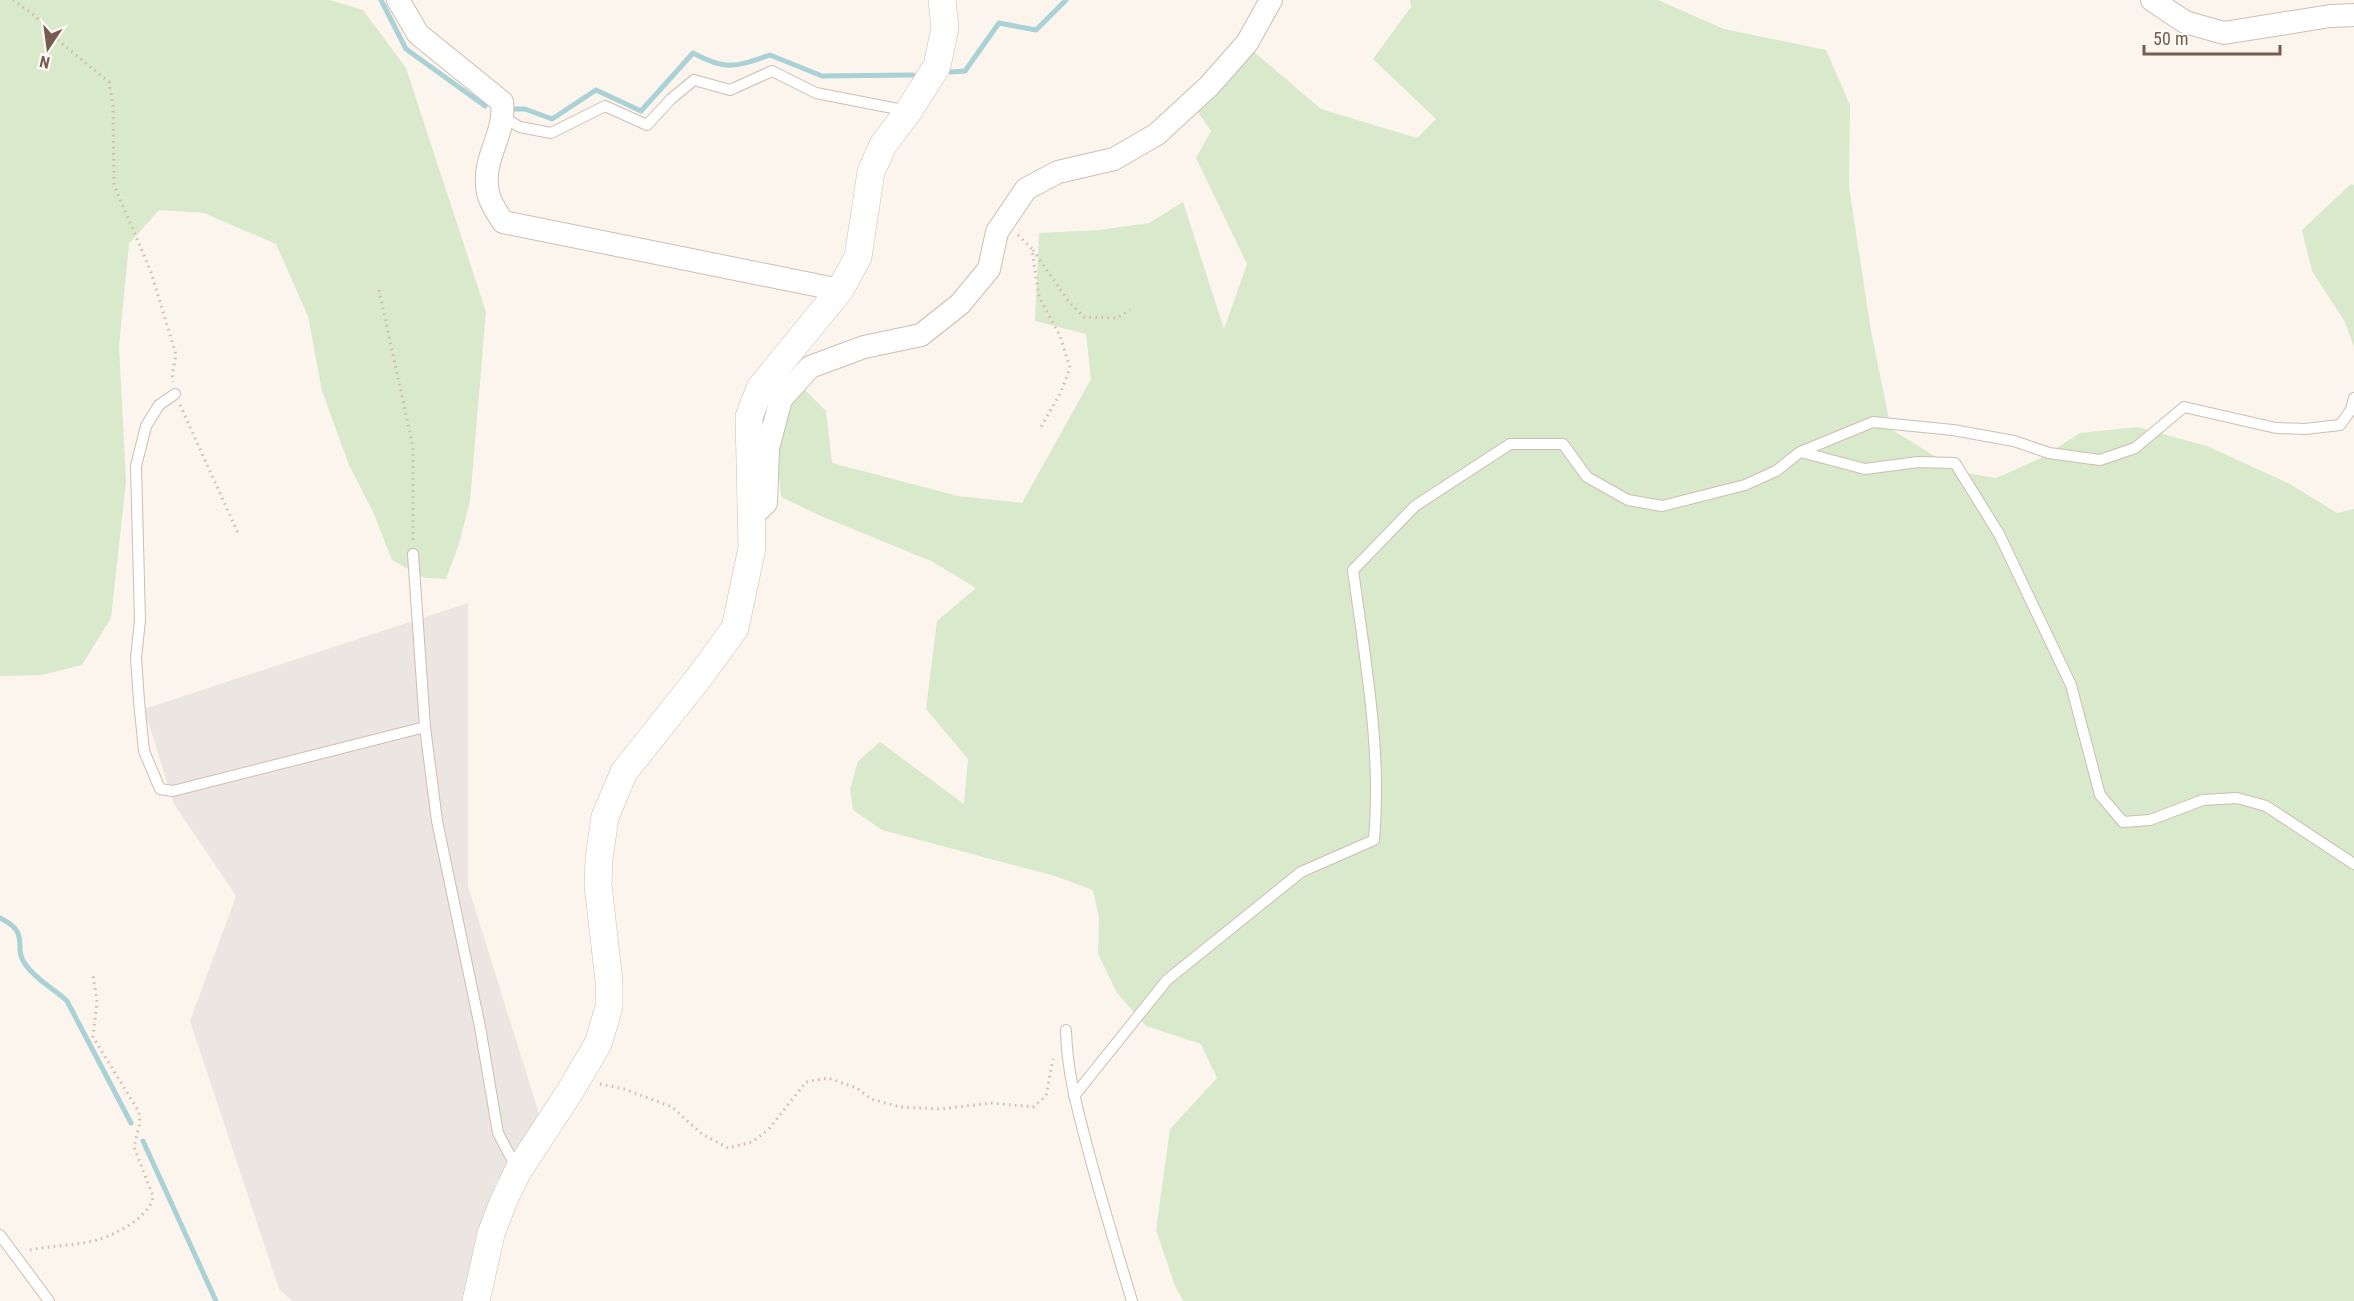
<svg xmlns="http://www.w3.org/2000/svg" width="2354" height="1301" font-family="'Roboto Condensed',sans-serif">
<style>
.industrial{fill:#ece6e2}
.green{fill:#d9e9cc}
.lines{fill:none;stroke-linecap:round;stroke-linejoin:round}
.stream{stroke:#a9d1d6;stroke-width:5}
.service-casing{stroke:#cebdb2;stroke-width:12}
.minor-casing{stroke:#cebdb2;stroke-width:24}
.tertiary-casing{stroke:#cebdb2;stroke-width:28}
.path{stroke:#d5b8a9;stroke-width:3;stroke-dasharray:1.5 4.5;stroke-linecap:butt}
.service{stroke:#fff;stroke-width:10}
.minor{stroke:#fff;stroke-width:22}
.tertiary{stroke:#fff;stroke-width:27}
</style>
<rect width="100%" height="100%" fill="#fcf5ed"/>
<polygon class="industrial" points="468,603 468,886 540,1117 496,1182 468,1301 292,1301 279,1289 190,1021 236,896 174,804 144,709"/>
<g class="green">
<polygon points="0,0 330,0 363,10 406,68 486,312 470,501 459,544 446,579 425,578 392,560 374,514 349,465 322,391 308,316 276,244 204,213 159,210 129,244 119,346 126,482 111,618 82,665 42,675 0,676"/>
<polygon points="1410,0 1658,0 1724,29 1826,50 1850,105 1849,187 1871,331 1891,429 1960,472 1996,478 2039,459 2080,433 2137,427 2207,446 2290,484 2337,513 2354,509 2354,1301 1183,1301 1175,1286 1156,1230 1170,1129 1217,1078 1201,1044 1146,1026 1117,993 1098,954 1099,917 1093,890 1055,876 882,830 853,810 850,789 858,761 880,742 964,804 968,759 926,709 937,621 976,588 931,561 821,516 781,497 777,460 782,413 802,387 826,411 832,463 958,496 1022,503 1091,379 1086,334 1035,321 1039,233 1099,230 1149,223 1183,202 1224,329 1247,264 1196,158 1211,131 1196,109 1254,52 1321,109 1417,138 1436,119 1373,59 1411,7"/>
<polygon points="2351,184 2354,185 2354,347 2345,322 2312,271 2302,230"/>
</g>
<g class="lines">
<g class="stream">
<polyline points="381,0 406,49 485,106"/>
<polyline points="951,72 965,71 999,23 1036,30 1066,0"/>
<path d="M 515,109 L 525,109 L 552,119 L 596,90 L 641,111 L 693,53 C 727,71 735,67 770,55 L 822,76 L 913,75"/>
<path d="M 0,918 C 32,934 12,945 25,964 C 36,980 53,988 67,1001 L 131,1123"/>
<polyline points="143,1141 216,1301"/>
</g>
<defs>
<g id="service">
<polyline points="504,118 520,127 551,133 605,106 647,125 671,99 694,80 730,90 772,71 816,93 908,111"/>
<polyline points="175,394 159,405 146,426 136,466 140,620 136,658 139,701 144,751 160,789 173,791 425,727 437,821 480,1027 498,1133 517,1169"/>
<polyline points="1801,452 1865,469 1918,462 1955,463 1999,534 2071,685 2100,795 2123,822 2150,820 2203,800 2237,798 2266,806 2354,864"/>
<polyline points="413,554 425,727"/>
<path d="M 1066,1030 C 1067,1070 1076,1104 1086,1142 C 1100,1196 1116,1248 1132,1301"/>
<path d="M 1074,1096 L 1167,980 L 1301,872 L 1374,840 C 1382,750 1365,659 1353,570 L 1415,506 L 1510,444 L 1563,444 L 1587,477 L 1628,500 L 1662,506 L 1745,485 L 1776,471 L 1800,452 L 1873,422 L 1953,430 L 2014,441 L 2049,453 L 2100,460 L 2135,448 L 2184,407 L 2276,428 L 2305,429 L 2340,425 L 2351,410 L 2354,398"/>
<polyline points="0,1235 49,1301"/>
</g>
<g id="minor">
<path d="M 398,0 L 418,34 L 502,102 C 506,137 481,156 488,193 C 490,203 498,214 503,222 L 840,290"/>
<polyline points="2152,0 2185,22 2224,33 2330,16 2354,15"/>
<polyline points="751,517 766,503 768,448 781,399 810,367 864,347 921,335 960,304 989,269 997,232 1026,189 1058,172 1114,159 1157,134 1209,86 1247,43 1271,0"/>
</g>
<polyline id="tertiary" points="476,1301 491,1234 504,1200 518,1171 569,1093 598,1044 609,1007 609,981 598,885 599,859 605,817 624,772 701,675 735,628 752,548 749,417 760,388 840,290 858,257 871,172 883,145 908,112 937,66 945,28 942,0"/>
</defs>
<use href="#service" class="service-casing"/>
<use href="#minor" class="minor-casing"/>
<use href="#tertiary" class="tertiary-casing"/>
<g class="path">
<polyline points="13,0 34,15 54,37 109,82 113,105 114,185 151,272 176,355 172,375 173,382"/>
<polyline points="1018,235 1032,249 1039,297 1060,336 1070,368 1060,394 1041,427"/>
<polyline points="1033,250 1069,302 1084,317 1117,318 1130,310"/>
<polyline points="379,290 413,447 413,540"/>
<polyline points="180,405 238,533"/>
<polyline points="600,1084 624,1089 672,1107 702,1134 728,1148 752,1142 768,1130 806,1082 828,1078 857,1088 871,1099 900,1107 940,1109 992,1103 1033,1107 1046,1096 1053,1059"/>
<path d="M 30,1250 C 53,1245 78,1246 100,1239 C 117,1234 152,1215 153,1196 L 134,1147 L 140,1122 L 139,1112 L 93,1037 L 97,1002 L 93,975"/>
</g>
<use href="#service" class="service"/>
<use href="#minor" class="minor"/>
<use href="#tertiary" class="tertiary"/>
</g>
<g transform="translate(48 48) rotate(193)" stroke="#fef9f4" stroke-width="4.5" paint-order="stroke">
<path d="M0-4.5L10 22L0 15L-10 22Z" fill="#765c50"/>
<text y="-9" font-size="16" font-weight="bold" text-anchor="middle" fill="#765c50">N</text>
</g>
<path d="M2144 45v9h136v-9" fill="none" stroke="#765c50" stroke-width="3"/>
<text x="2153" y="45" font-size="18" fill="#765c50" stroke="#fef9f4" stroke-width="4.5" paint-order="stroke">50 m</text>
</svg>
